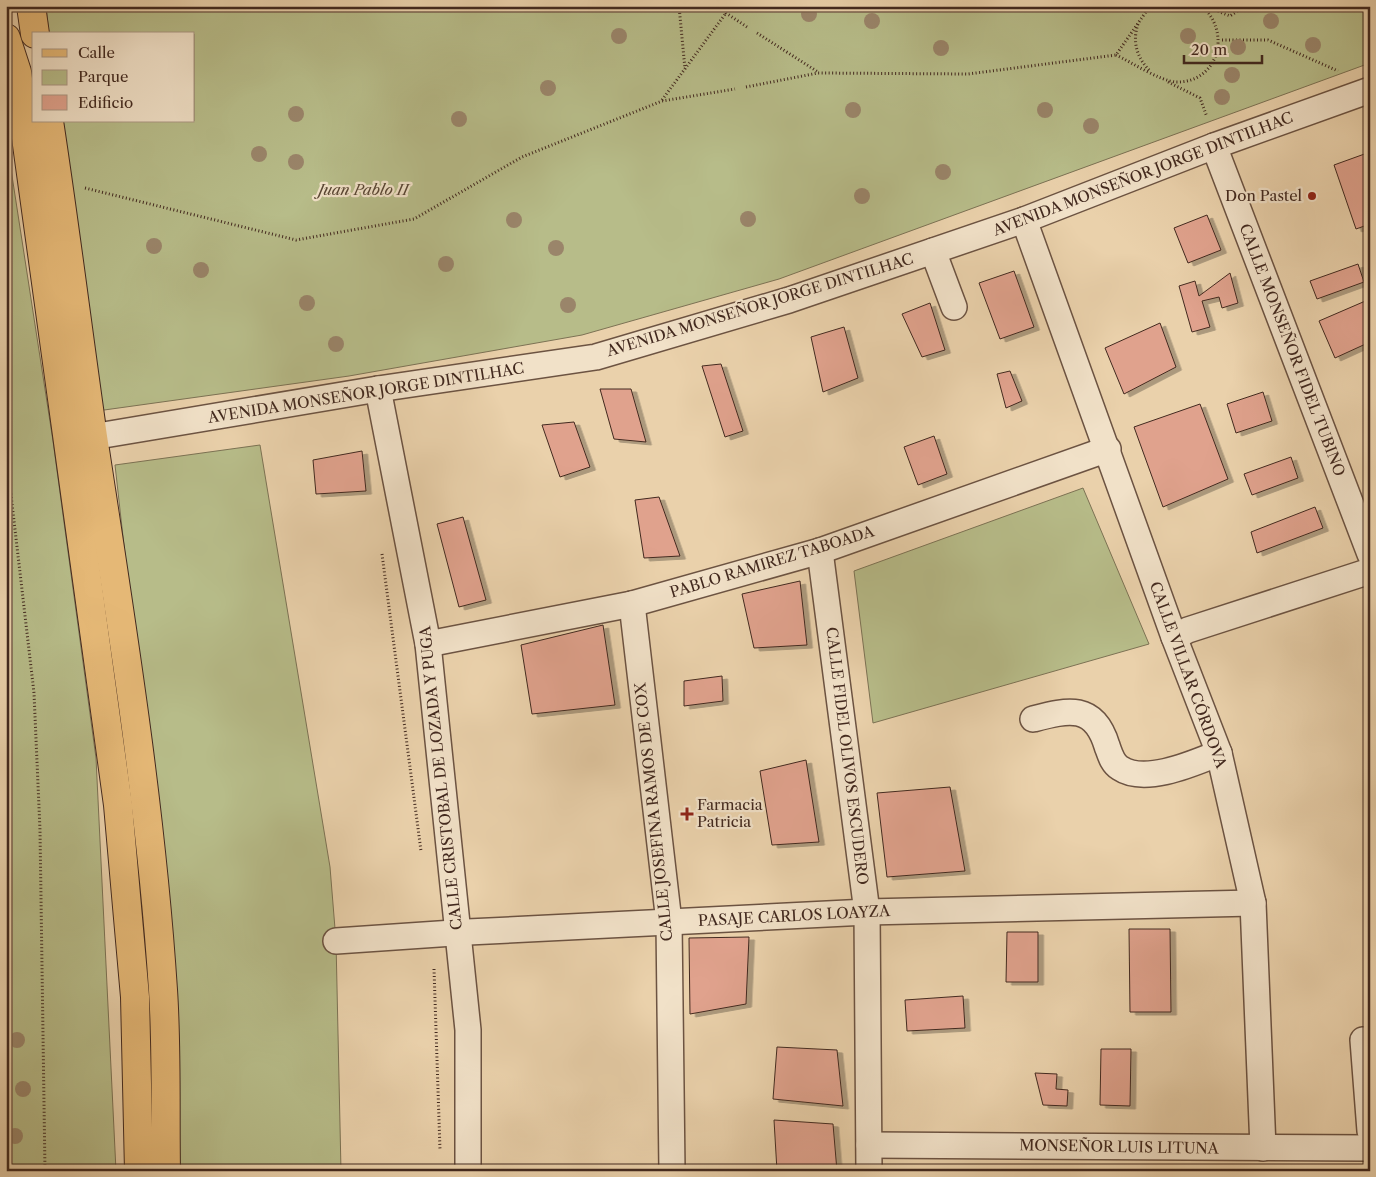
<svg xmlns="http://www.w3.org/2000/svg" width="1376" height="1177" font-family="'Libre Caslon Text',serif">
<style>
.green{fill:#b7bc89;stroke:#7c7254}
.building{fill:#e0a28d;stroke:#42291f;filter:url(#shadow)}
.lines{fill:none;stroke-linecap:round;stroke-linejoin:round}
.minor-casing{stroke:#6c5342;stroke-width:28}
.major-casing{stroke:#42291f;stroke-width:30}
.path{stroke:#42291f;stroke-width:3;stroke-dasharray:1 2.5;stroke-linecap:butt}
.minor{stroke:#f1e1c8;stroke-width:25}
.major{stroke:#e5b876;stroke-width:28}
.tree{fill:#9a856a}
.poi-dot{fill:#8f2418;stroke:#f1e1c8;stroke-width:2}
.labels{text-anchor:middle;stroke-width:4.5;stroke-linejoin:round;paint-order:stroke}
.street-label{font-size:15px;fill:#42291f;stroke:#f1e1c8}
.park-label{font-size:15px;font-style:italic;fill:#594634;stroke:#f1e1c8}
.poi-label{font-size:15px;fill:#42291f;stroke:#f1e1c8;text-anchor:end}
</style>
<defs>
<filter id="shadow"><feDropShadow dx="5.5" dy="3" stdDeviation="0" flood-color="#0004"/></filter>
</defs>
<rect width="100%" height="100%" fill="#ead1ab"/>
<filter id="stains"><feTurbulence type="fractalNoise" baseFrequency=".004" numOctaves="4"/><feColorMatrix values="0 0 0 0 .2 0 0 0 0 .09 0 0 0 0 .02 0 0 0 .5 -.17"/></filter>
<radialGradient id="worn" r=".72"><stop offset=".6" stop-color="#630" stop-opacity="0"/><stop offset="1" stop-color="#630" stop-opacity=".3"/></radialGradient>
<g class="green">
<polygon points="46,6 351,9 387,6 1370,6 1370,63 779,279 582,335 349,376 97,411 60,121 194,121 194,34 49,34"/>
<polygon points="6,137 53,441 96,758 116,1171 6,1171"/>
<polygon points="260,445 330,867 336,941 341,1171 178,1171 173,983 115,465"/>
<polygon points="1083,488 1149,644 873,723 854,571"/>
</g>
<g class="building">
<polygon points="1370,152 1370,224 1356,229 1334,165"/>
<polygon points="1207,215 1221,250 1188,263 1174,228"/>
<polygon points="1358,264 1364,282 1317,299 1310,281"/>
<polygon points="1014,271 1034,327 1000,339 979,283"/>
<polygon points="1230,273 1238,303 1222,308 1219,297 1202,301 1210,327 1192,332 1179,286 1195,281 1199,296"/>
<polygon points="1370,299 1370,342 1335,358 1319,321"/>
<polygon points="930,303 945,350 922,357 902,314"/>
<polygon points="1160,323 1176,367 1124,394 1105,348"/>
<polygon points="844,327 858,378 823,392 811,337"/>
<polygon points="721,364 743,431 725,437 702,366"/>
<polygon points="1010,371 1022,401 1006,408 997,374"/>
<polygon points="600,389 631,389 646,442 614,439"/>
<polygon points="1263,392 1272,421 1236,433 1227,404"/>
<polygon points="1200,404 1228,479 1163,507 1134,427"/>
<polygon points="574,422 590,467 560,477 542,425"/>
<polygon points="934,436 947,474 918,485 904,447"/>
<polygon points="362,451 366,491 316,494 313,460"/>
<polygon points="1291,457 1298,478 1252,495 1244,474"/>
<polygon points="659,497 680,556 644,558 635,500"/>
<polygon points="1315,507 1323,528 1257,553 1251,532"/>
<polygon points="463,517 486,600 459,607 437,524"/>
<polygon points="800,581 807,645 754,648 742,594"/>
<polygon points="603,625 615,705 532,714 521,645"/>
<polygon points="722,676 723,701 684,706 684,681"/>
<polygon points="806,760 819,842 772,845 760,771"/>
<polygon points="950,787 965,871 887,877 877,793"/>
<polygon points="1129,929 1170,929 1171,1012 1130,1012"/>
<polygon points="1007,932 1038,932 1038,982 1006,982"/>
<polygon points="749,937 746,1004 690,1014 689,938"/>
<polygon points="963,996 965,1028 907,1031 905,1000"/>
<polygon points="777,1047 837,1050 843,1106 773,1099"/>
<polygon points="1101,1049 1131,1049 1130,1106 1100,1105"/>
<polygon points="1035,1073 1057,1074 1056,1089 1068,1090 1067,1106 1043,1105"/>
<polygon points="774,1120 833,1124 837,1171 777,1171"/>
</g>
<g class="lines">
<defs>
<g id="minor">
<polyline points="1214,146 1370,554"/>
<polyline points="1024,220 1174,637 1219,753 1253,903 1263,1148"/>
<polyline points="933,251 954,307"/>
<polyline points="378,389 428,644 468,1030 468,1171"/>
<polyline points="74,440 378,389 596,357 789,300 1024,220 1214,146 1370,90"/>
<polyline points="820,551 867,912 869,1171"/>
<polyline points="632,604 669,922 672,1171"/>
<polyline points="1174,637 1188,630 1370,571"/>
<polyline points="428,644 632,604 820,551 1108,449"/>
<path d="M 1033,719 C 1068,710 1094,703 1107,746 C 1110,754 1112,763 1120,768 C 1145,785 1194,763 1219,753"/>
<polyline points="336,941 468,932 867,912 1253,903"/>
<polyline points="1363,1040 1370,1131"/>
<polyline points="869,1145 1370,1148"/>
</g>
<g id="major">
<polyline points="31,6 35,34"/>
<polyline points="6,38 17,72 118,805 135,997 139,1171"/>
<path d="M 49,121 C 65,226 78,332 93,437 C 121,621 151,805 163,990 C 167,1050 165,1111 166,1171"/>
</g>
</defs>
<use href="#minor" class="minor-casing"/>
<use href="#major" class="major-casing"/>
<g class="path">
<polyline points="679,6 685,69"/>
<polyline points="724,6 726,13 747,27"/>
<polyline points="1205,6 1230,16 1245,6"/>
<path d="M 1138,24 C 1132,42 1137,58 1150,71"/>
<polyline points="757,33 818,72"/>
<polyline points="1222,40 1268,40 1338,71"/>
<path d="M 1116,55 C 1131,62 1160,81 1176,82 C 1218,83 1232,33 1202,6"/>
<polyline points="1168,82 1200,98 1207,117"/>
<polyline points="746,87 818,73 968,74 1116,55 1150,6"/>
<polyline points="662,100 726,13"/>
<polyline points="85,188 296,240 414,219 522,157 662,101 735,89"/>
<polyline points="6,452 34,693 40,830 45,1171"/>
<polyline points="382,554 421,851"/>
<polyline points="434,969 440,1150"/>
</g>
<use href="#minor" class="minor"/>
<use href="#major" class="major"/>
</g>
<g class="tree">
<circle cx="809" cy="14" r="8"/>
<circle cx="872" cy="21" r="8"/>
<circle cx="1271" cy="21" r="8"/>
<circle cx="619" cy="36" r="8"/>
<circle cx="1188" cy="36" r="8"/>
<circle cx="1313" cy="45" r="8"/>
<circle cx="1238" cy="47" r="8"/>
<circle cx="941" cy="48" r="8"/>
<circle cx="1232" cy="75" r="8"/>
<circle cx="548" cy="88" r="8"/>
<circle cx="1222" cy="97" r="8"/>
<circle cx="853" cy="110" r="8"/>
<circle cx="1045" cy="110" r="8"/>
<circle cx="296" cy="114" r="8"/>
<circle cx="459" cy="119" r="8"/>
<circle cx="1091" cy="126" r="8"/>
<circle cx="259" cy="154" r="8"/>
<circle cx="296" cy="162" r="8"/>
<circle cx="943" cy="172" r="8"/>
<circle cx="862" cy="196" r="8"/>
<circle cx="748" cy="219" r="8"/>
<circle cx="514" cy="220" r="8"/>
<circle cx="154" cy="246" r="8"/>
<circle cx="556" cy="248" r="8"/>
<circle cx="446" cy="264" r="8"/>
<circle cx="201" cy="270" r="8"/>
<circle cx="307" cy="303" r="8"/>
<circle cx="568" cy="305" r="8"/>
<circle cx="336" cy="344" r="8"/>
<circle cx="17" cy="1040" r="8"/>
<circle cx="23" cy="1089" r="8"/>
<circle cx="15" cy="1136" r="8"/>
</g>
<g class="poi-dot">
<circle cx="1312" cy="196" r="5"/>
<path d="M684.5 806.5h5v5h5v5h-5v5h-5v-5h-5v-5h5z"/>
</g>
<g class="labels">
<g class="street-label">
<text transform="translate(1143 174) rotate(-21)" y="5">AVENIDA MONSEÑOR JORGE DINTILHAC</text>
<text transform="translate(760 305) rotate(-17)" y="5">AVENIDA MONSEÑOR JORGE DINTILHAC</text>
<text transform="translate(1292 350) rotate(69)" y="5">CALLE MONSEÑOR FIDEL TUBINO</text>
<text transform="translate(366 393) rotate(-9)" y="5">AVENIDA MONSEÑOR JORGE DINTILHAC</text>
<text transform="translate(772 562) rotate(-17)" y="5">PABLO RAMIREZ TABOADA</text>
<text transform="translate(1188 675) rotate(70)" y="5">CALLE VILLAR CÓRDOVA</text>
<text transform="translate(847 756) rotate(83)" y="5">CALLE FIDEL OLIVOS ESCUDERO</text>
<text transform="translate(441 778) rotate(-96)" y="5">CALLE CRISTOBAL DE LOZADA Y PUGA</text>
<text transform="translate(654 812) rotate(-96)" y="5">CALLE JOSEFINA RAMOS DE COX</text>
<text transform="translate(794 916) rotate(-3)" y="5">PASAJE CARLOS LOAYZA</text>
<text transform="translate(1119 1147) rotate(1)" y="5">MONSEÑOR LUIS LITUNA</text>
</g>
<g class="park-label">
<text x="363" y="195">Juan Pablo II</text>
</g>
<g class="poi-label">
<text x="1302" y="201">Don Pastel</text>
<text x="697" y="810" text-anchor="start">Farmacia<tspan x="697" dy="17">Patricia</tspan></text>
</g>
</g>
<rect width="1376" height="1177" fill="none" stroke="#ead1ab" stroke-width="25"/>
<rect x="8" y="8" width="1361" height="1162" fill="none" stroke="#42291f" stroke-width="2.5"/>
<rect x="12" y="12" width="1351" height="1152" fill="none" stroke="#42291f"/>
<rect x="32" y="32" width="162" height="90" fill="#f1e1c8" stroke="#ab9784"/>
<rect x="42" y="49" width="25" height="8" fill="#e5b876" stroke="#ab9784"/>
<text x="78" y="58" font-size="15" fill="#42291f">Calle</text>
<rect x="42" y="70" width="25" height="15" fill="#b7bc89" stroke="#ab9784"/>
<text x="78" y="82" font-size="15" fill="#42291f">Parque</text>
<rect x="42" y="95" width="25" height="15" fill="#e0a28d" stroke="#ab9784"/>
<text x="78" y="108" font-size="15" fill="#42291f">Edificio</text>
<path d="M1184 55v8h78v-8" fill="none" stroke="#42291f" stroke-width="2.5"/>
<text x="1191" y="55" font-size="15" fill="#42291f" stroke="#f1e1c8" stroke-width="4" paint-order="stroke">20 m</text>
<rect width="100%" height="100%" filter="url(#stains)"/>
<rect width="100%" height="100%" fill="url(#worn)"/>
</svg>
